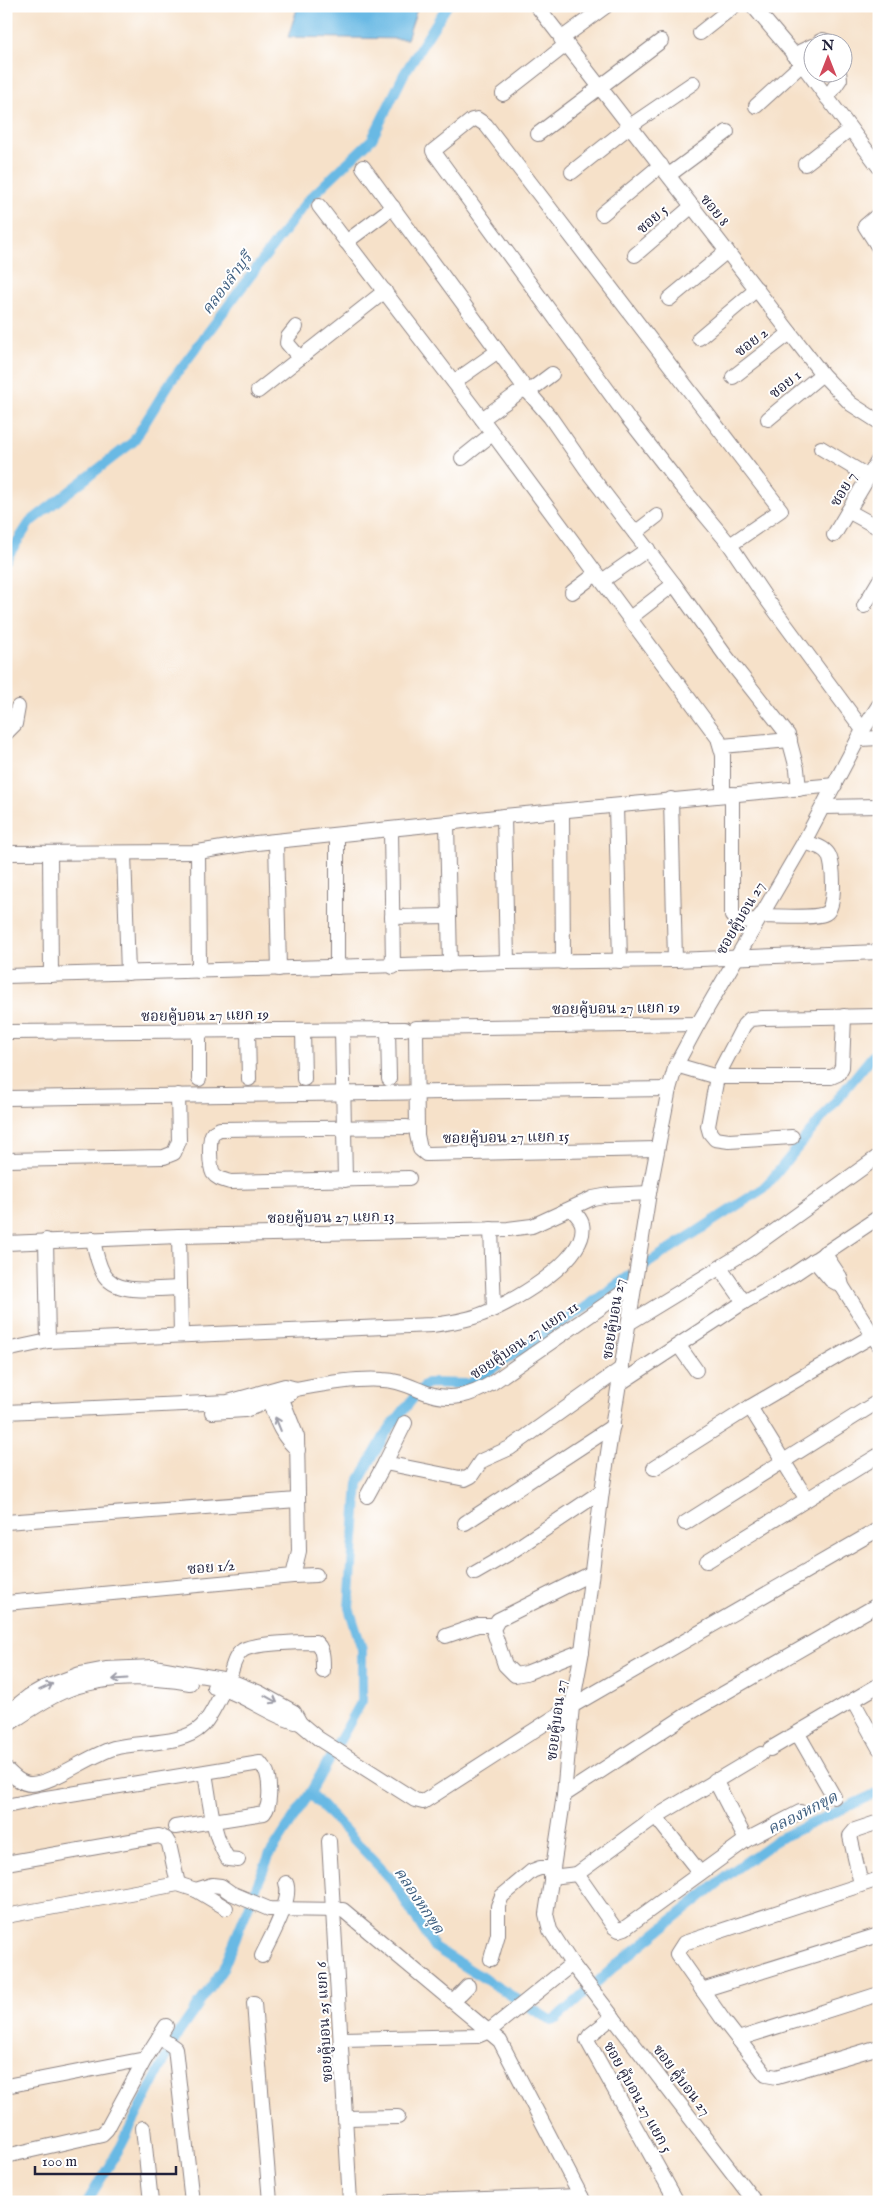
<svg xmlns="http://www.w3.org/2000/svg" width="885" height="2208" font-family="'IM FELL English','Noto Serif Thai',serif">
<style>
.water{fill:#69b9e4;stroke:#466e90}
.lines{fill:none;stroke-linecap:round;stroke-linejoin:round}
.canal{stroke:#69b9e4;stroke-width:10}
.minor-casing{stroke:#8c8282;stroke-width:16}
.minor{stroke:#fff;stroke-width:14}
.oneway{stroke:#9c9ca7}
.labels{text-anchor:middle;stroke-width:4;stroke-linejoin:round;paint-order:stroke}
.street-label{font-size:15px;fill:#22223b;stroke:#fff}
.water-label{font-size:16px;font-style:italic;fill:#3e5e7f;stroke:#fff}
</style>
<rect width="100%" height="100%" fill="#fff"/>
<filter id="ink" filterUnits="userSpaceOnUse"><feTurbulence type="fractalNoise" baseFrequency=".02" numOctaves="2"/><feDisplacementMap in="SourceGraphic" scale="10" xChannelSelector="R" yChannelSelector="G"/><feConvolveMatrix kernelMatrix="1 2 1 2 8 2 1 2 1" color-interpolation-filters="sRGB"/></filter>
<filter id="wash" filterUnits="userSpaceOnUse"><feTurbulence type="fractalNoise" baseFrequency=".0096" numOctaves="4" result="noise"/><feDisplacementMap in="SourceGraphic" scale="20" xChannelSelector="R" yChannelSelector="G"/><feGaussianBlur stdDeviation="1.12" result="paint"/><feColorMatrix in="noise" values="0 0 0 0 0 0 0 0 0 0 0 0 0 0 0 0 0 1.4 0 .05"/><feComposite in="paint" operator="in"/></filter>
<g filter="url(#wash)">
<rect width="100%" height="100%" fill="#f6e1c9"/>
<polygon class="water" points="298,6 418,6 407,39 288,37"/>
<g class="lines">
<g class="canal">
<polyline points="6,559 30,522 133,442 169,384 307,201 372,139 404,74 447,6"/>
<polyline points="645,1265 761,1190 772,1179 879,1048"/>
<polyline points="310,1793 362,1701 362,1649 349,1608 358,1483 386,1433 411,1401 427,1383 469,1384 583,1309 629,1276"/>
<polyline points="87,2202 121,2146 178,2034 223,1969 269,1856 310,1793 392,1880 434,1947 550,2020 556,2019 614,1967 733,1871 778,1839 879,1792"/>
</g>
</g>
</g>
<g filter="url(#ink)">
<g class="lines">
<defs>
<g id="minor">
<polyline points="537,6 822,374 851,404 879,422"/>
<polyline points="753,6 802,64 879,167"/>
<polyline points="700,33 734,6"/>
<polyline points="561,39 606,6"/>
<polyline points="819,42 823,40 828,42"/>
<polyline points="793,55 812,46"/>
<polyline points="503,94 567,44"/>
<polyline points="827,98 840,79 839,72"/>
<polyline points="756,106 802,64"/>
<polyline points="538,134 661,41"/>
<polyline points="805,164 850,129"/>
<polyline points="363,167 525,388 550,417 591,476 674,584 725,655 788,735 797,769 799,789"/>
<polyline points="572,172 630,126 693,83"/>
<polyline points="669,175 727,132"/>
<polyline points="319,206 482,419 718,738 723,755 723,794"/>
<polyline points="602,214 661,165"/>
<polyline points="879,214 865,226 879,248"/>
<polyline points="346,242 393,207"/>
<polyline points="635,255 691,207"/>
<polyline points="669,299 727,251"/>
<polyline points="296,327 288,337 287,343 300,358"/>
<polyline points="699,338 757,289"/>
<polyline points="733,377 790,333"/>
<polyline points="454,382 498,351"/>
<polyline points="258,391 385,291"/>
<polyline points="528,392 552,374"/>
<polyline points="482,419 525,388"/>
<polyline points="768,419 822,374"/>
<polyline points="821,448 869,477"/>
<polyline points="462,458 492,434"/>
<polyline points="848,511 879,528"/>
<polyline points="635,533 657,516"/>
<polyline points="834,535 879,459"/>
<polyline points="730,545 781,510 486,125 477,119 472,120 433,151 628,418 681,486 730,545 765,597 863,730"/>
<polyline points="602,581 648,549"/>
<polyline points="572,592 596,574"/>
<polyline points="864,606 879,581"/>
<polyline points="630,618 674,584"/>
<polyline points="6,733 15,724 18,707"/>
<polyline points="860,739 879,738"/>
<polyline points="722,746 790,740"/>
<polyline points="732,794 732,916 739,921 758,920"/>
<polyline points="671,799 675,960"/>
<polyline points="616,806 620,961"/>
<polyline points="824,807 879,806"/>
<polyline points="562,811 563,962"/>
<polyline points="504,816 507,962"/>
<polyline points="447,823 450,964"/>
<polyline points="391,830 393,967"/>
<polyline points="337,835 337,967"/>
<polyline points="276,841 279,969"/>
<polyline points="198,852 199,971"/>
<polyline points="6,853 198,852 247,844 447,823 504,816 835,785"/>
<polyline points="50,853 51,975"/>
<polyline points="124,853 128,973"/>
<path d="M 760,916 C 773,916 817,919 826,913 C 836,907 834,863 828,854 C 823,846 812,845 804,842"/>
<polyline points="392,917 448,916"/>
<polyline points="6,976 507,962 675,960 879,952"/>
<polyline points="388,1029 389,1079"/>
<polyline points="248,1030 249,1079"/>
<polyline points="303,1030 304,1079"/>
<polyline points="342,1030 345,1180"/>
<polyline points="199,1031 199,1079"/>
<polyline points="6,1032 405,1029"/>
<polyline points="676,1065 717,1077 831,1077 838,1074 842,1067 844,1016"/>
<polyline points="6,1098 669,1089"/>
<path d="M 407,1127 L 220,1129 C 218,1130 214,1132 213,1133 C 208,1139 210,1167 213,1173 C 217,1179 224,1180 230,1182 L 409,1178"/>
<polyline points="792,1137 729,1141 715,1139 710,1133 708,1126 717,1077 744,1025 750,1019 763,1018 879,1016"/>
<polyline points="657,1149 426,1154 420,1149 417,1135 416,1028 698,1024"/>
<polyline points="6,1160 164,1157 174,1153 179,1141 178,1095"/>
<polyline points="491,1229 494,1309"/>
<polyline points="179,1236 181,1334"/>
<path d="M 93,1239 C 95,1250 97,1262 103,1273 C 116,1297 157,1288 180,1288"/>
<polyline points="46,1240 48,1341"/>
<polyline points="6,1243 179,1236 508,1229 532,1226 593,1198 609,1195 649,1193"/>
<polyline points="824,1253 840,1277 842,1286 879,1345"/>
<polyline points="814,1260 831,1280 842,1286"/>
<polyline points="720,1268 744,1302"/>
<polyline points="629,1323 747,1251 879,1156"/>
<polyline points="679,1346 696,1370"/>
<path d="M 6,1350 L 48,1341 L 432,1325 C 447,1323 463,1321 477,1316 C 505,1307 590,1260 582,1224 C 580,1217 575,1213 571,1209"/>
<polyline points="619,1384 744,1302 794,1274 879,1217"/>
<path d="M 267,1395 C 275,1416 280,1436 298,1450"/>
<polyline points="750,1407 806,1498"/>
<path d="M 6,1412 L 228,1402 L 285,1386 L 296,1389 C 324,1384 355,1378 383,1380 C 399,1380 413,1388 427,1393 C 451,1402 472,1395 492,1383 L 635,1284"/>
<polyline points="212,1412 245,1410 290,1394"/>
<polyline points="405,1423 385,1463 465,1479 471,1476 481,1461 510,1448 622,1368"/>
<polyline points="654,1468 750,1407 879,1332"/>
<polyline points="367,1496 385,1463"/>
<polyline points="6,1522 297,1500"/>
<polyline points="465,1523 613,1426"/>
<polyline points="685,1523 879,1401"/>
<polyline points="707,1561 879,1455"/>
<polyline points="475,1573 508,1554 602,1491"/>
<polyline points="293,1576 316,1575"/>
<polyline points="6,1603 293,1576 299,1551 297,1437 278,1389"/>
<polyline points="446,1636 478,1625 494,1625"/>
<polyline points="582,1651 526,1673 515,1675 505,1665 493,1629 498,1620 590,1574"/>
<path d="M 214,1687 C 245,1693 270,1717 300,1723"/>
<polyline points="853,1701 879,1748"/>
<polyline points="6,1714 29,1696 43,1688 80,1674 106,1669 154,1667 228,1680 260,1693 294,1712 300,1723 319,1739 415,1800 423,1802 572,1706 879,1529"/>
<path d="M 6,1726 C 24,1714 42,1701 62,1692 C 102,1675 148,1676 190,1683"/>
<polyline points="798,1734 834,1797"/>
<polyline points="770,1749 879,1685"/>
<path d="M 6,1769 C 13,1776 21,1784 31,1784 C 52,1784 90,1755 114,1748 C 139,1741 183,1746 202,1726 C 211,1717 222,1693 228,1680 C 233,1670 233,1657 243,1650 C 255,1643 299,1642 315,1642 C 324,1648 323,1661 323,1671"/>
<path d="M 205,1773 C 210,1801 212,1835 228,1859 L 238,1860"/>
<polyline points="715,1780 746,1840"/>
<polyline points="564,1795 688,1714 879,1604"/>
<path d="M 6,1806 L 40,1799 L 260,1763 C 262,1766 266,1770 267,1773 C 270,1784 271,1805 264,1813 L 175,1827"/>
<polyline points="656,1817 700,1873"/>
<polyline points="329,1841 350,2202"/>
<polyline points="6,1863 159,1836 166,1839 169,1844 178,1884"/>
<polyline points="577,1874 614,1927 619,1930 625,1928 746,1840 800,1812"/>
<polyline points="551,1877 577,1874 652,1819 761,1754"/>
<polyline points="879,1879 684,1943 677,1954 724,2021 766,2075 777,2077 879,2047"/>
<polyline points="861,1884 850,1836 855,1830 879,1822"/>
<polyline points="196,1890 226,1908"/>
<polyline points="6,1916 178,1884 196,1890 212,1885 221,1886 231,1893 269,1909 343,1910 500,2041 584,2202"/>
<path d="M 262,1956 C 270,1939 293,1899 286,1883"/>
<polyline points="491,1959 498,1934 498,1906 502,1896 532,1871 540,1868 553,1868"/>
<polyline points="702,1990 879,1935"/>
<polyline points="454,2000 468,1986"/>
<polyline points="254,2003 270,2202"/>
<polyline points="613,2017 590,2035 587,2040 677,2202"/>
<polyline points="159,2037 175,2048 192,2202"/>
<polyline points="342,2039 477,2036 489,2031 572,1964"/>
<polyline points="738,2039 879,1994"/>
<polyline points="6,2086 145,2059"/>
<polyline points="345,2118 398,2117"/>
<polyline points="143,2128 151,2202"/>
<polyline points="6,2156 102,2134 107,2129 145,2059 166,2026"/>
<polyline points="391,2202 581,2196"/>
<polyline points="755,2202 572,1964 550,1930 546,1914 564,1795 572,1706 582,1651 602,1491 649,1193 669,1089 676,1065 698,1024 804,842 863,730 879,705"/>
</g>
</defs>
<use href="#minor" class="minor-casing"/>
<use href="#minor" class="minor"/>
</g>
<defs><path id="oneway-shaft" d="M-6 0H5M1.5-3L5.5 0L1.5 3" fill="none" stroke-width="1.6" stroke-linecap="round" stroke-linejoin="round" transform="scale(1.25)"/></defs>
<g class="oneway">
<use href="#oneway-shaft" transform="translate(278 1424) rotate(-112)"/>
<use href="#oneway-shaft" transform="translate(120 1679) rotate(176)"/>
<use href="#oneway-shaft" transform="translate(46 1687) rotate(-25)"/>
<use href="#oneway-shaft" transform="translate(271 1699) rotate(29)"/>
</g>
</g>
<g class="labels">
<g class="street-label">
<text transform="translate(715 210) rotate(51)" y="5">ซอย 8</text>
<text transform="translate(652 219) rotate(-41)" y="5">ซอย 5</text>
<text transform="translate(751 342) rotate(-38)" y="5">ซอย 2</text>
<text transform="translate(785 384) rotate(-39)" y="5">ซอย 1</text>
<text transform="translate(843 489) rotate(-59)" y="5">ซอย 7</text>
<text transform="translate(740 918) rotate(-60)" y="5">ซอยคู้บอน 27</text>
<text transform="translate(616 1008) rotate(-1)" y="5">ซอยคู้บอน 27 แยก 19</text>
<text transform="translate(205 1015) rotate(-1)" y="5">ซอยคู้บอน 27 แยก 19</text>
<text transform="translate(506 1137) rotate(-1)" y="5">ซอยคู้บอน 27 แยก 15</text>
<text transform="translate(331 1217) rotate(-1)" y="5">ซอยคู้บอน 27 แยก 13</text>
<text transform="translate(613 1319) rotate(-81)" y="5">ซอยคู้บอน 27</text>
<text transform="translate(524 1340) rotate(-34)" y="5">ซอยคู้บอน 27 แยก 11</text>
<text transform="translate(211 1567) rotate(-5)" y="5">ซอย 1/2</text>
<text transform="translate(556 1720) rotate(-83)" y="5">ซอยคู้บอน 27</text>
<text transform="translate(324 2022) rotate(-93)" y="5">ซอยคู้บอน 25 แยก 6</text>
<text transform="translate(682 2080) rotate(53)" y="5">ซอย คู้บอน 27</text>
<text transform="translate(638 2097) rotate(61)" y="5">ซอย คู้บอน 27 แยก 5</text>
</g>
<g class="water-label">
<text transform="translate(226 283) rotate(-53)" y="6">คลองลำบุรี</text>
<text transform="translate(802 1812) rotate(-27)" y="6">คลองหกขุด</text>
<text transform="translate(420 1900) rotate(56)" y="6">คลองหกขุด</text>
</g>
</g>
<rect width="885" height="2208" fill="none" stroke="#fff" stroke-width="25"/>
<g transform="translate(828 58)"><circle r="24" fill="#ffffff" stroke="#a7a7b1"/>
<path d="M0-4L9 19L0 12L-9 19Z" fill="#d1495b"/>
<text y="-8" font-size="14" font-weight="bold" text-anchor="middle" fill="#22223b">N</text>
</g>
<path d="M35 2166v8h141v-8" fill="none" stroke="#22223b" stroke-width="2.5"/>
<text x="42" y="2166" font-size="15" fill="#22223b" stroke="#ffffff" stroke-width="4" paint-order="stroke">100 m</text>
</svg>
